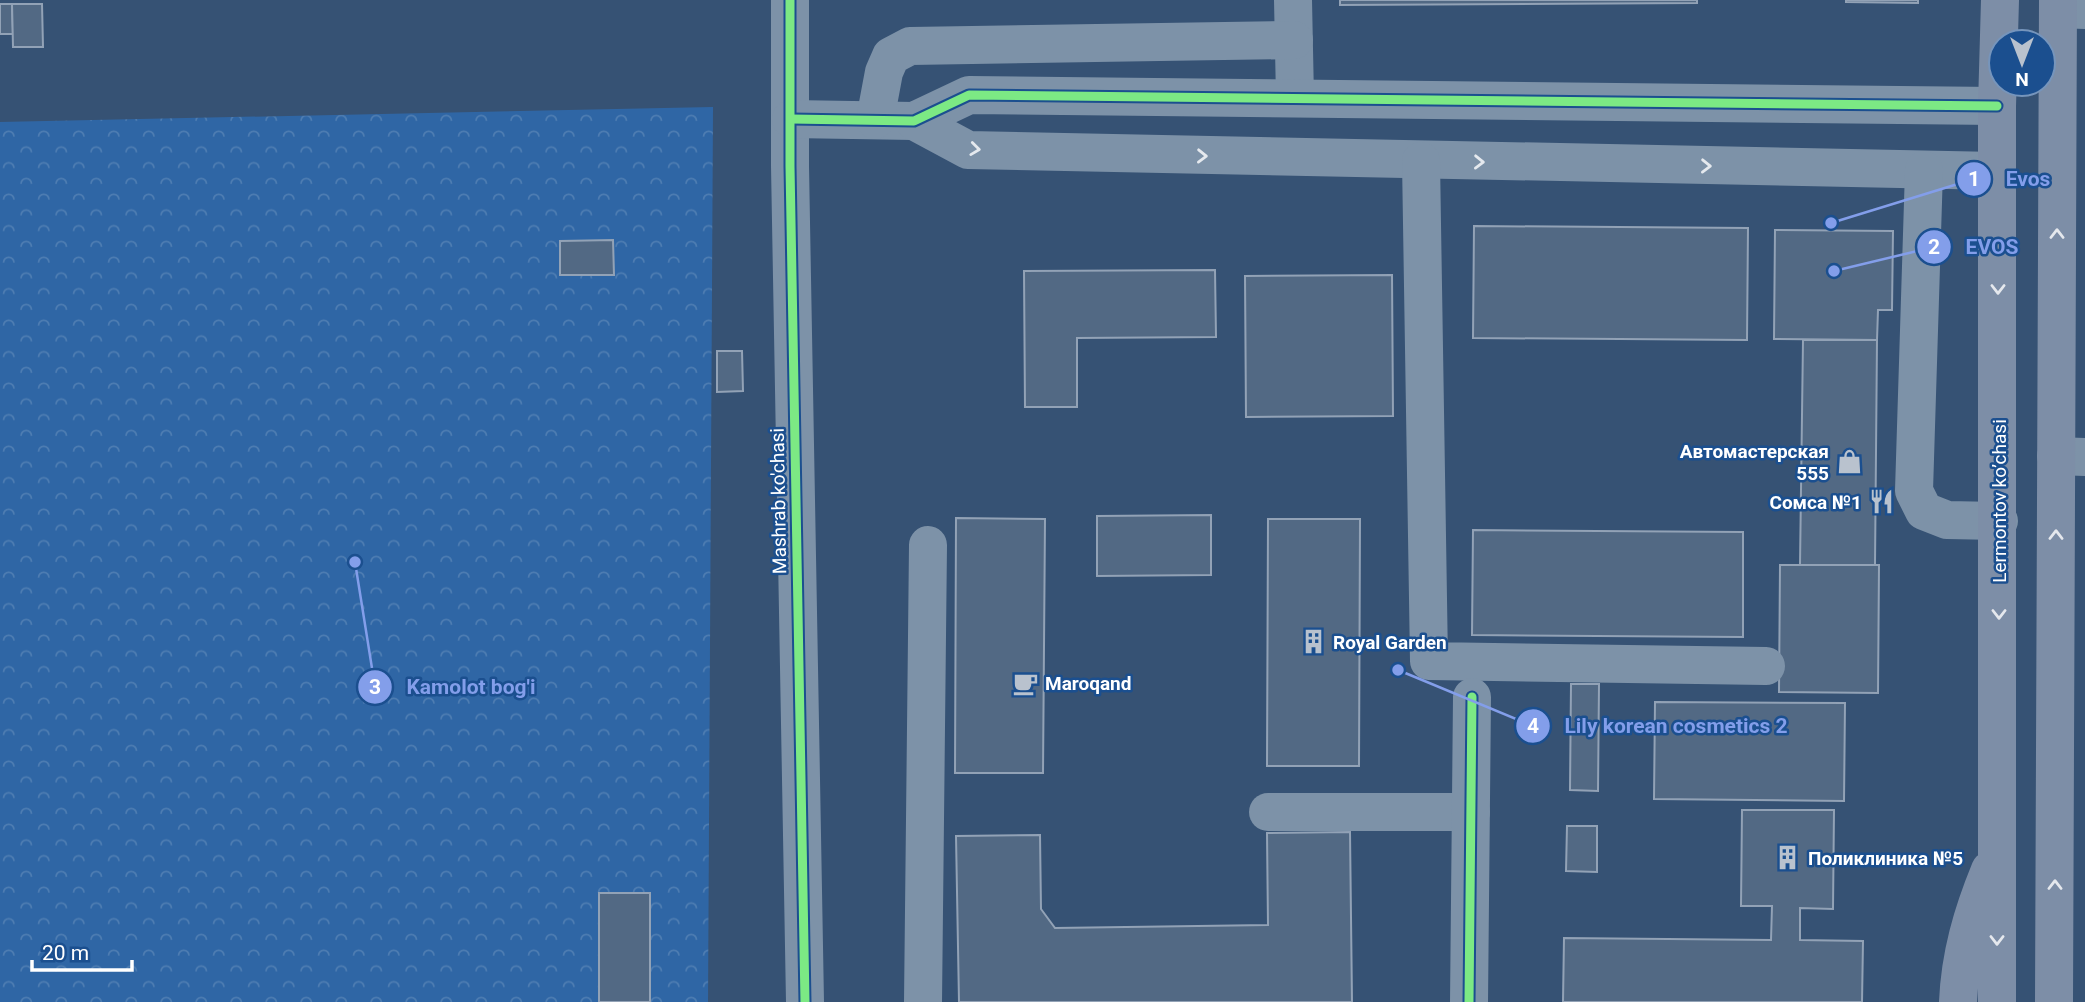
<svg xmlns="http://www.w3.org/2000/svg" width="2085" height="1002" font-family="Roboto,sans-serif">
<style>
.park{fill:url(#park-crowns)}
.building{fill:#526984;stroke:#92a2b6;stroke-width:2}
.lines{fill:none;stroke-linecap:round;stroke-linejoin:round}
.minor{stroke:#7d92a8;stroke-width:38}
.major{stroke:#7d8ea7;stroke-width:38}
.cycleway-casing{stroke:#1b4f8f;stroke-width:13}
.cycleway{stroke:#7ce984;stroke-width:9}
.oneway{stroke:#e5e9ee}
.oneway2{stroke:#e5e8ed}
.labels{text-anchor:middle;stroke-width:5;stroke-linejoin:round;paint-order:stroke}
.poi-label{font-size:19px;font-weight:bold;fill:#fff;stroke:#1b4f8f;text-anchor:start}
.street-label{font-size:19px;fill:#fff;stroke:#1b4f8f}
.leader{fill:none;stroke:#839eea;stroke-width:2.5}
.callout-dot{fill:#839eea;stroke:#1b4f8f;stroke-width:2.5}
.mark-label{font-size:21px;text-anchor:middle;font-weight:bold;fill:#fff}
.callout-label{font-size:21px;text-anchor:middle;font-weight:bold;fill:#839eea;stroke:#1b4f8f;stroke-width:5;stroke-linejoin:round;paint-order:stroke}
</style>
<defs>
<pattern id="park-crowns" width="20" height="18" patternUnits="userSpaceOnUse" patternTransform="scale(1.75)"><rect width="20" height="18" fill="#2f66a5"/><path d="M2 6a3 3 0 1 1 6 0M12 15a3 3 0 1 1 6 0" fill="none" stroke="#4e7db2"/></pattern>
</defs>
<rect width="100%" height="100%" fill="#365274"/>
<polygon class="park" points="713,107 708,1002 0,1002 0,122"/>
<g class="building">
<polygon points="1340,0 1697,0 1697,3 1340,5"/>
<polygon points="1846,0 1918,0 1918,3 1846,2"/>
<polygon points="0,4 12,4 13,34 0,34"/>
<polygon points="12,4 42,4 43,47 13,47"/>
<polygon points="1474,226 1748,228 1747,340 1473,338"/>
<polygon points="1775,230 1893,231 1892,310 1878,310 1877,340 1774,339"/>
<polygon points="613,240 614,275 560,275 560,241"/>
<polygon points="1215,270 1216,337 1077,338 1077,407 1025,407 1024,271"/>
<polygon points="1392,275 1393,416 1246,417 1245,276"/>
<polygon points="1803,340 1877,340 1875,565 1800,565"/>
<polygon points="717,351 742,351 743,391 717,392"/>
<polygon points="1211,515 1211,575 1097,576 1097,516"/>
<polygon points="956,518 1045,519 1043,773 955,773"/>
<polygon points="1268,519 1360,519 1359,766 1267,766"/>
<polygon points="1473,530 1743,532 1743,637 1472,635"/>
<polygon points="1780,565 1879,565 1878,693 1779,692"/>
<polygon points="1571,684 1599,684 1598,791 1570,790"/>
<polygon points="1655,702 1845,703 1844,801 1654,799"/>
<polygon points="1742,810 1834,810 1833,909 1800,908 1800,940 1863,941 1862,1002 1563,1002 1564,938 1771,940 1772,906 1741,906"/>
<polygon points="1567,826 1597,826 1597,872 1566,871"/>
<polygon points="1350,832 1352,1002 959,1002 956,836 1040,835 1041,909 1055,928 1268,925 1267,833"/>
<rect x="599" y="893" width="51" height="109"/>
</g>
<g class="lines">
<g class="minor">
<polyline points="790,0 790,166 805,1002"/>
<polyline points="1293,0 1295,98"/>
<polyline points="2058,9 2085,10"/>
<polyline points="791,119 914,121 969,95 1997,106"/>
<polyline points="875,120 884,72 891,56 910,46 1294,40"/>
<polyline points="914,121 968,150 1997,171"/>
<polyline points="1421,161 1429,661 1766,666"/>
<polyline points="1924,170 1914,491 1924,511 1947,520 1999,521"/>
<polyline points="2056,456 2085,457"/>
<polyline points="1268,812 1471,812"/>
<polyline points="923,1002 928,545"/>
<polyline points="1469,1002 1472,697"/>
</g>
<g class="major">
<path d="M 1958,1002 C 1960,955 1972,914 1990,870"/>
<polyline points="1997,1002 1997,106 2000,0"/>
<polyline points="2054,1002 2058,0"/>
</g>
<defs>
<g id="cycleway">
<polyline points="790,0 790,166 805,1002"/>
<polyline points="791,119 914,121 969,95 1997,106"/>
<polyline points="1469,1002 1472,697"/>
</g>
</defs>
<use href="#cycleway" class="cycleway-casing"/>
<use href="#cycleway" class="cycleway"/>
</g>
<defs><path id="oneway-chevron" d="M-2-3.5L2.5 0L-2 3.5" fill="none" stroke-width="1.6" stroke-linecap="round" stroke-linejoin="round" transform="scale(1.75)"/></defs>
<g class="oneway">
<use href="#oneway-chevron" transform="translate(975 149) rotate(7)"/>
<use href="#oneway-chevron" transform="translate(1202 156) rotate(1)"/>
<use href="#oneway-chevron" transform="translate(1479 162) rotate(1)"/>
<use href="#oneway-chevron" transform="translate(1706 166) rotate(1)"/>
</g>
<g class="oneway2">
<use href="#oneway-chevron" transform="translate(2057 234) rotate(-90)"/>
<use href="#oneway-chevron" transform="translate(1998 289) rotate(90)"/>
<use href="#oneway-chevron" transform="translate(2056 535) rotate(-90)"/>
<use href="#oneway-chevron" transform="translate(1999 614) rotate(90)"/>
<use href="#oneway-chevron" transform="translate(2055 885) rotate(-90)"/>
<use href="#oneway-chevron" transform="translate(1997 940) rotate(90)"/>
</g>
<defs>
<symbol id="shop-bare" viewBox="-9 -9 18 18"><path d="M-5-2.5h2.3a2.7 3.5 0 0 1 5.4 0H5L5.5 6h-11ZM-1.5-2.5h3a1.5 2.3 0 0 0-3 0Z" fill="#b9c2ce" stroke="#1b4f8f" stroke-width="2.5" paint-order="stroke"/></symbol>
<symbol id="restaurant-bare" viewBox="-9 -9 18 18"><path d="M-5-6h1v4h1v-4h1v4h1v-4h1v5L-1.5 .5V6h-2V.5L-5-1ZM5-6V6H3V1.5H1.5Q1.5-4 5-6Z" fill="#b9c2ce" stroke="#1b4f8f" stroke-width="2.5" paint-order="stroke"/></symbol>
<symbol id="building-bare" viewBox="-9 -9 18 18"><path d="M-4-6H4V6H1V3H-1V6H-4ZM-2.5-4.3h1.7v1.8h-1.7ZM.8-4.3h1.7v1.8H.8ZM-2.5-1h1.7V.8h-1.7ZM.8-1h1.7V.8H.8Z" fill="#b9c2ce" stroke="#1b4f8f" stroke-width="2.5" paint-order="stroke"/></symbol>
<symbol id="cafe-bare" viewBox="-9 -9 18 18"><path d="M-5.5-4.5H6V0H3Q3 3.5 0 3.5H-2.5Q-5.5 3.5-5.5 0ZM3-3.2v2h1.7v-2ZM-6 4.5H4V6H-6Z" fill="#b9c2ce" stroke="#1b4f8f" stroke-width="2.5" paint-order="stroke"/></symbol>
</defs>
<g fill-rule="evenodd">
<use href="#shop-bare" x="1832" y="444" width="35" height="35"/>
<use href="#restaurant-bare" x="1864" y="484" width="35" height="35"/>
<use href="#building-bare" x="1296" y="624" width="35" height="35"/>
<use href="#cafe-bare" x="1008" y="666" width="35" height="35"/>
<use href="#building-bare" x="1770" y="840" width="35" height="35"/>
</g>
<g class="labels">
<g class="poi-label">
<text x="1829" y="458" text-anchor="end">Автомастерская<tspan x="1829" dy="22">555</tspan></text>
<text x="1862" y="509" text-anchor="end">Сомса №1</text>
<text x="1333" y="649">Royal Garden</text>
<text x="1045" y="690">Maroqand</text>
<text x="1808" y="865">Поликлиника №5</text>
</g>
<g class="street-label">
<text transform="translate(778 501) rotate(-91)" y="7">Mashrab ko'chasi</text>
<text transform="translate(1999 501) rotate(-90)" y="7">Lermontov ko’chasi</text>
</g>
</g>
<path class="leader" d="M1831 223L1974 179M1834 271L1934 247M355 562L375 687M1398 670L1533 726"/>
<g class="callout-dot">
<circle cx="1831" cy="223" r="7"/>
<circle cx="1834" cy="271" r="7"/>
<circle cx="355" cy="562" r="7"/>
<circle cx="1398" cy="670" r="7"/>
<circle cx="1974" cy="179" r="18"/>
<circle cx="1934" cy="247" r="18"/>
<circle cx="375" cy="687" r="18"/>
<circle cx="1533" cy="726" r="18"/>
</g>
<g class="mark-label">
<text x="1974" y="186">1</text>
<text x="1934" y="254">2</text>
<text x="375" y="694">3</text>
<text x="1533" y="733">4</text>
</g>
<g class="callout-label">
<text x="2028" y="186">Evos</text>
<text x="1992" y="254">EVOS</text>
<text x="471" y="694">Kamolot bog'i</text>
<text x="1676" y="733">Lily korean cosmetics 2</text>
</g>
<g transform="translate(2022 63) rotate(180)"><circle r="33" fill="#1b4f8f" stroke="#7695bc" stroke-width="2"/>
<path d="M0-5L12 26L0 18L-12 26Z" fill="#b9c2ce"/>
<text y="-10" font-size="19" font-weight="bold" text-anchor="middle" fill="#ffffff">N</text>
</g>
<path d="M32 960v10h100v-10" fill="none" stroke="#ffffff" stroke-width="3.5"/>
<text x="42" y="960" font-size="21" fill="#ffffff" stroke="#1b4f8f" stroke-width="5" paint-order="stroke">20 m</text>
</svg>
